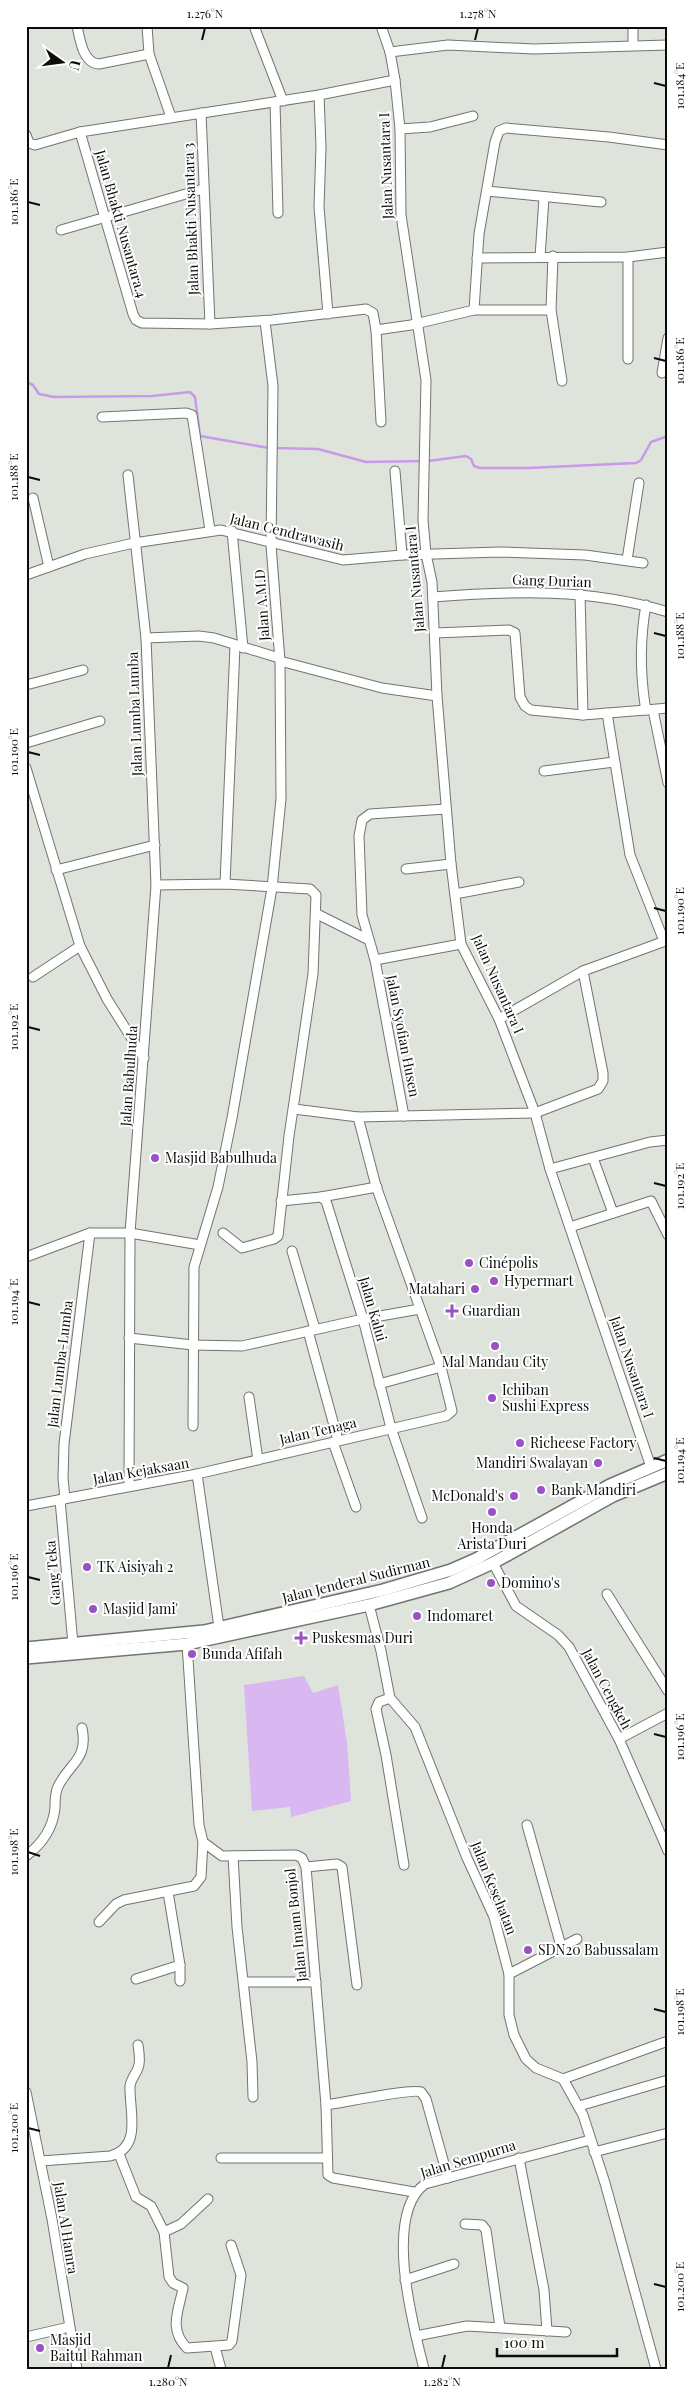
<svg xmlns="http://www.w3.org/2000/svg" width="694" height="2395" font-family="'Playfair Display',serif">
<style>
.green{fill:#d9b7f1}
.lines{fill:none;stroke-linecap:round;stroke-linejoin:round}
.stream{stroke:#c99ae9;stroke-width:2.5}
.minor-casing{stroke:#71756f;stroke-width:11}
.tertiary-casing{stroke:#71756f;stroke-width:14}
.minor{stroke:#fff;stroke-width:9}
.tertiary{stroke:#fff;stroke-width:11}
.ticks{fill:none;stroke:#0c0d0b;stroke-width:2}
.poi-dot{fill:#9a51c4;stroke:#fff;stroke-width:2}
.labels{text-anchor:middle;stroke-width:4;stroke-linejoin:round;paint-order:stroke}
.street-label{font-size:14px;fill:#0c0d0b;stroke:#fff}
.poi-label{font-size:14px;fill:#0c0d0b;stroke:#fff;text-anchor:start}
.neatline{fill:none;stroke:#0c0d0b;stroke-width:2}
.ticks-label{font-size:12px;text-anchor:middle;fill:#0c0d0b}
</style>
<rect width="100%" height="100%" fill="#dee3dc"/>
<polygon class="green" points="304,1676 313,1693 338,1685 347,1743 351,1801 291,1817 290,1807 252,1811 244,1685"/>
<g class="lines">
<g class="stream">
<polyline points="26,382 33,385 39,394 54,397 152,396 190,392 195,397 200,436 269,448"/>
<polyline points="275,448 318,449 366,462 422,461"/>
<polyline points="428,461 466,456 471,459 474,466 480,468 528,468 636,463 641,460 651,442 668,436"/>
</g>
<defs>
<g id="minor">
<path d="M 77,26 C 80,40 83,63 99,64 L 149,54 L 171,117"/>
<polyline points="147,26 149,54"/>
<polyline points="254,26 283,101"/>
<polyline points="381,26 390,52 395,80 400,129 401,215 426,380 423,520 426,554 432,582 437,696 451,864 461,944 499,1019 535,1113 550,1169 651,1467"/>
<polyline points="633,45 633,26"/>
<polyline points="390,52 448,45 534,49 668,45"/>
<polyline points="319,95 321,147 319,207 328,314"/>
<polyline points="275,102 278,213"/>
<polyline points="201,113 210,324"/>
<polyline points="400,129 430,127 473,116"/>
<polyline points="80,132 133,314 136,320 142,323 210,324 272,320 366,309 373,313 376,330 411,325 474,310 551,310 553,256"/>
<polyline points="26,135 29,143 35,145 80,132 319,95 395,80"/>
<polyline points="487,191 601,202"/>
<polyline points="61,230 203,189"/>
<polyline points="540,257 544,198"/>
<polyline points="477,258 628,257 668,252"/>
<polyline points="474,310 479,234 495,142 499,131 506,128 609,137 668,145"/>
<polyline points="551,310 562,381"/>
<polyline points="376,330 381,422"/>
<polyline points="628,359 628,257"/>
<polyline points="662,373 668,338"/>
<polyline points="102,417 186,413 192,415 210,530"/>
<polyline points="395,471 402,555"/>
<polyline points="128,475 146,638 156,885"/>
<polyline points="33,498 49,567"/>
<polyline points="232,531 243,648"/>
<polyline points="627,560 639,483"/>
<polyline points="26,575 85,554 134,543 221,530 343,560 402,555 500,552 585,555 643,563"/>
<polyline points="580,594 583,715"/>
<path d="M 433,597 C 513,591 590,588 668,612"/>
<path d="M 646,605 C 640,638 640,671 645,705 L 646,710 L 668,708"/>
<polyline points="435,633 509,630 515,633 520,697 525,706 531,710 583,715 646,710"/>
<polyline points="146,638 199,636 214,638 279,658"/>
<polyline points="280,661 382,688 437,696"/>
<polyline points="26,685 83,670"/>
<polyline points="653,710 668,783"/>
<polyline points="607,713 630,855 664,941"/>
<polyline points="26,743 100,721"/>
<polyline points="26,768 80,946 107,999 144,1058"/>
<polyline points="544,771 614,762"/>
<polyline points="406,869 451,864"/>
<polyline points="56,870 155,845"/>
<polyline points="225,884 235,646"/>
<polyline points="455,894 519,882"/>
<polyline points="317,914 369,940"/>
<polyline points="375,960 362,915 359,836 362,820 370,814 446,809"/>
<polyline points="33,977 80,946"/>
<polyline points="499,1019 583,971 668,940"/>
<polyline points="294,1109 358,1117 535,1113 598,1089 603,1081 603,1073 583,971"/>
<polyline points="404,1116 375,960 461,944"/>
<polyline points="593,1158 613,1213"/>
<polyline points="550,1169 650,1142 668,1140"/>
<polyline points="321,1197 377,1187"/>
<polyline points="281,1201 321,1197 326,1201 363,1319 391,1428 422,1518"/>
<polyline points="570,1227 651,1201 668,1235"/>
<polyline points="292,1251 315,1329"/>
<polyline points="26,1257 90,1233 130,1233 200,1245"/>
<polyline points="308,1331 338,1440"/>
<polyline points="129,1338 193,1345 242,1346 363,1319 420,1309"/>
<polyline points="379,1384 441,1367"/>
<polyline points="249,1397 258,1460"/>
<polyline points="193,1426 194,1267 218,1187 232,1118 272,888 281,799 280,661 271,545 273,386 265,321"/>
<polyline points="333,1442 356,1507"/>
<polyline points="197,1474 446,1416 452,1411 441,1367 376,1186 358,1117"/>
<polyline points="129,1485 130,1233 156,885 225,884 310,889 316,895 313,974 289,1136 278,1236 274,1239 242,1248 223,1233"/>
<polyline points="65,1499 63,1478 64,1444 90,1233"/>
<polyline points="60,1500 73,1644"/>
<polyline points="26,1506 197,1474 219,1627"/>
<polyline points="493,1563 516,1606 558,1635 569,1647 619,1739 668,1851"/>
<polyline points="607,1594 668,1691"/>
<polyline points="369,1605 381,1651 390,1698 415,1727 467,1858 494,1917 509,1974 509,2015 514,2035 526,2059 536,2068 563,2079 583,2115 605,2183 656,2369"/>
<polyline points="187,1644 199,1825 203,1842 222,1856 296,1855 302,1858 306,1867 326,2105 328,2175 333,2178 414,2192"/>
<polyline points="390,1698 379,1702 376,1709 386,1755 404,1865"/>
<polyline points="619,1739 668,1713"/>
<polyline points="527,1825 561,1946"/>
<path d="M 26,1856 C 42,1844 53,1828 55,1808 C 55,1802 55,1795 57,1789 C 67,1764 89,1761 82,1728"/>
<polyline points="233,1856 237,1927 252,2062 253,2097"/>
<polyline points="306,1867 337,1864 342,1867 357,1985"/>
<polyline points="168,1892 180,1965 180,1981"/>
<polyline points="99,1922 116,1904 124,1900 194,1886 201,1877 203,1842"/>
<polyline points="509,1974 577,1939"/>
<polyline points="136,1979 180,1965"/>
<polyline points="244,1982 316,1982"/>
<polyline points="563,2079 668,2041"/>
<polyline points="26,2092 52,2219 77,2369"/>
<path d="M 326,2105 C 341,2103 413,2088 421,2092 L 426,2099 L 448,2178"/>
<polyline points="579,2106 668,2080"/>
<polyline points="594,2152 668,2133"/>
<path d="M 119,2154 L 136,2197 L 151,2206 L 164,2232 L 169,2277 L 173,2283 L 183,2288 C 179,2310 168,2329 187,2348 L 229,2345 L 232,2341 L 241,2275 L 231,2245"/>
<polyline points="221,2158 326,2158"/>
<polyline points="519,2158 544,2290 547,2331"/>
<path d="M 41,2161 L 110,2156 C 143,2148 129,2110 130,2086 C 131,2079 136,2074 138,2068 C 141,2062 139,2052 138,2045"/>
<polyline points="465,2224 482,2225 486,2230 500,2327"/>
<polyline points="164,2232 181,2224 208,2199"/>
<polyline points="405,2280 454,2264"/>
<polyline points="416,2336 467,2326 566,2332"/>
<polyline points="26,2337 69,2327"/>
<polyline points="215,2347 221,2369"/>
<path d="M 424,2369 C 413,2325 383,2215 425,2184 L 590,2140"/>
</g>
<g id="tertiary">
<polyline points="26,1648 204,1631 383,1590 451,1570 476,1559 610,1485 668,1460"/>
<polyline points="26,1658 187,1644 369,1605 449,1583 493,1563 613,1496 668,1473"/>
</g>
</defs>
<use href="#minor" class="minor-casing"/>
<use href="#tertiary" class="tertiary-casing"/>
<use href="#minor" class="minor"/>
<use href="#tertiary" class="tertiary"/>
</g>
<path class="ticks" d="M 202,40 L 205,28M 475,40 L 478,28M 654,83 L 666,86M 28,202 L 40,205M 654,358 L 666,361M 28,477 L 40,480M 654,633 L 666,636M 28,752 L 40,755M 654,908 L 666,911M 28,1027 L 40,1030M 654,1183 L 666,1186M 28,1302 L 40,1305M 654,1458 L 666,1461M 28,1577 L 40,1580M 654,1734 L 666,1737M 28,1852 L 40,1856M 654,2009 L 666,2012M 28,2128 L 40,2131M 654,2284 L 666,2287M 168,2368 L 171,2355M 442,2368 L 445,2355"/>
<g class="poi-dot">
<circle cx="155" cy="1158" r="5"/>
<circle cx="469" cy="1263" r="5"/>
<circle cx="494" cy="1281" r="5"/>
<circle cx="475" cy="1289" r="5"/>
<path d="M449.5 1303.5h5v5h5v5h-5v5h-5v-5h-5v-5h5z"/>
<circle cx="495" cy="1346" r="5"/>
<circle cx="492" cy="1398" r="5"/>
<circle cx="520" cy="1443" r="5"/>
<circle cx="598" cy="1463" r="5"/>
<circle cx="541" cy="1490" r="5"/>
<circle cx="514" cy="1496" r="5"/>
<circle cx="492" cy="1512" r="5"/>
<circle cx="87" cy="1567" r="5"/>
<circle cx="491" cy="1583" r="5"/>
<circle cx="93" cy="1609" r="5"/>
<circle cx="417" cy="1616" r="5"/>
<path d="M298.5 1630.5h5v5h5v5h-5v5h-5v-5h-5v-5h5z"/>
<circle cx="192" cy="1654" r="5"/>
<circle cx="528" cy="1950" r="5"/>
<circle cx="40" cy="2348" r="5"/>
</g>
<g class="labels">
<g class="street-label">
<text transform="translate(386 166) rotate(-92)" y="5">Jalan Nusantara I</text>
<text transform="translate(191 219) rotate(-92)" y="5">Jalan Bhakti Nusantara 3</text>
<text transform="translate(121 224) rotate(74)" y="5">Jalan Bhakti Nusantara.4</text>
<text transform="translate(287 532) rotate(14)" y="5">Jalan Cendrawasih</text>
<text transform="translate(415 579) rotate(-95)" y="5">Jalan Nusantara I</text>
<text transform="translate(552 581) rotate(2)" y="5">Gang Durian</text>
<text transform="translate(262 605) rotate(-94)" y="5">Jalan A.M.D</text>
<text transform="translate(135 714) rotate(-92)" y="5">Jalan Lumba Lumba</text>
<text transform="translate(498 984) rotate(66)" y="5">Jalan Nusantara I</text>
<text transform="translate(403 1036) rotate(79)" y="5">Jalan Syofian Husen</text>
<text transform="translate(129 1076) rotate(-86)" y="5">Jalan Babulhuda</text>
<text transform="translate(373 1309) rotate(74)" y="5">Jalan Kalui</text>
<text transform="translate(60 1364) rotate(-83)" y="5">Jalan Lumba-Lumba</text>
<text transform="translate(632 1367) rotate(71)" y="5">Jalan Nusantara I</text>
<text transform="translate(318 1431) rotate(-13)" y="5">Jalan Tenaga</text>
<text transform="translate(141 1471) rotate(-10)" y="5">Jalan Kejaksaan</text>
<text transform="translate(53 1573) rotate(-95)" y="5">Gang Teka</text>
<text transform="translate(356 1580) rotate(-14)" y="5">Jalan Jenderal Sudirman</text>
<text transform="translate(607 1689) rotate(62)" y="5">Jalan Cengkeh</text>
<text transform="translate(494 1888) rotate(68)" y="5">Jalan Kesehatan</text>
<text transform="translate(296 1925) rotate(-96)" y="5">Jalan Imam Bonjol</text>
<text transform="translate(468 2159) rotate(-17)" y="5">Jalan Sempurna</text>
<text transform="translate(66 2228) rotate(81)" y="5">Jalan Al Hamra</text>
</g>
<g class="poi-label">
<text x="165" y="1163">Masjid Babulhuda</text>
<text x="479" y="1268">Cinépolis</text>
<text x="504" y="1286">Hypermart</text>
<text x="465" y="1294" text-anchor="end">Matahari</text>
<text x="462" y="1316">Guardian</text>
<text x="495" y="1367" text-anchor="middle">Mal Mandau City</text>
<text x="502" y="1395">Ichiban<tspan x="502" dy="16">Sushi Express</tspan></text>
<text x="530" y="1448">Richeese Factory</text>
<text x="588" y="1468" text-anchor="end">Mandiri Swalayan</text>
<text x="551" y="1495">Bank Mandiri</text>
<text x="504" y="1501" text-anchor="end">McDonald's</text>
<text x="492" y="1533" text-anchor="middle">Honda<tspan x="492" dy="16">Arista Duri</tspan></text>
<text x="97" y="1572">TK Aisiyah 2</text>
<text x="501" y="1588">Domino's</text>
<text x="103" y="1614">Masjid Jami'</text>
<text x="427" y="1621">Indomaret</text>
<text x="312" y="1643">Puskesmas Duri</text>
<text x="202" y="1659">Bunda Afifah</text>
<text x="538" y="1955">SDN20 Babussalam</text>
<text x="50" y="2345">Masjid<tspan x="50" dy="16">Baitul Rahman</tspan></text>
</g>
</g>
<rect width="694" height="2395" fill="none" stroke="#ffffff" stroke-width="55"/>
<g transform="translate(62 62) rotate(104)" stroke="#ffffff" stroke-width="4" paint-order="stroke">
<path d="M0-4L9 19L0 12L-9 19Z" fill="#0c0d0b"/>
<text y="-8" font-size="14" font-weight="bold" text-anchor="middle" fill="#0c0d0b">U</text>
</g>
<path d="M497 2348v8h120v-8" fill="none" stroke="#0c0d0b" stroke-width="2.5"/>
<text x="504" y="2348" font-size="15" fill="#0c0d0b" stroke="#ffffff" stroke-width="4" paint-order="stroke">100 m</text>
<rect x="28" y="28" width="638" height="2340" class="neatline"/>
<g class="ticks-label">
<text x="205" y="18">1.276°N</text>
<text x="478" y="18">1.278°N</text>
<text transform="translate(680 86) rotate(-90)" y="4">101.184°E</text>
<text transform="translate(14 202) rotate(-90)" y="4">101.186°E</text>
<text transform="translate(680 361) rotate(-90)" y="4">101.186°E</text>
<text transform="translate(14 477) rotate(-90)" y="4">101.188°E</text>
<text transform="translate(680 636) rotate(-90)" y="4">101.188°E</text>
<text transform="translate(14 752) rotate(-90)" y="4">101.190°E</text>
<text transform="translate(680 911) rotate(-90)" y="4">101.190°E</text>
<text transform="translate(14 1027) rotate(-90)" y="4">101.192°E</text>
<text transform="translate(680 1186) rotate(-90)" y="4">101.192°E</text>
<text transform="translate(14 1302) rotate(-90)" y="4">101.194°E</text>
<text transform="translate(680 1461) rotate(-90)" y="4">101.194°E</text>
<text transform="translate(14 1577) rotate(-90)" y="4">101.196°E</text>
<text transform="translate(680 1737) rotate(-90)" y="4">101.196°E</text>
<text transform="translate(14 1852) rotate(-90)" y="4">101.198°E</text>
<text transform="translate(680 2012) rotate(-90)" y="4">101.198°E</text>
<text transform="translate(14 2128) rotate(-90)" y="4">101.200°E</text>
<text transform="translate(680 2287) rotate(-90)" y="4">101.200°E</text>
<text x="168" y="2386">1.280°N</text>
<text x="442" y="2386">1.282°N</text>
</g>
</svg>
